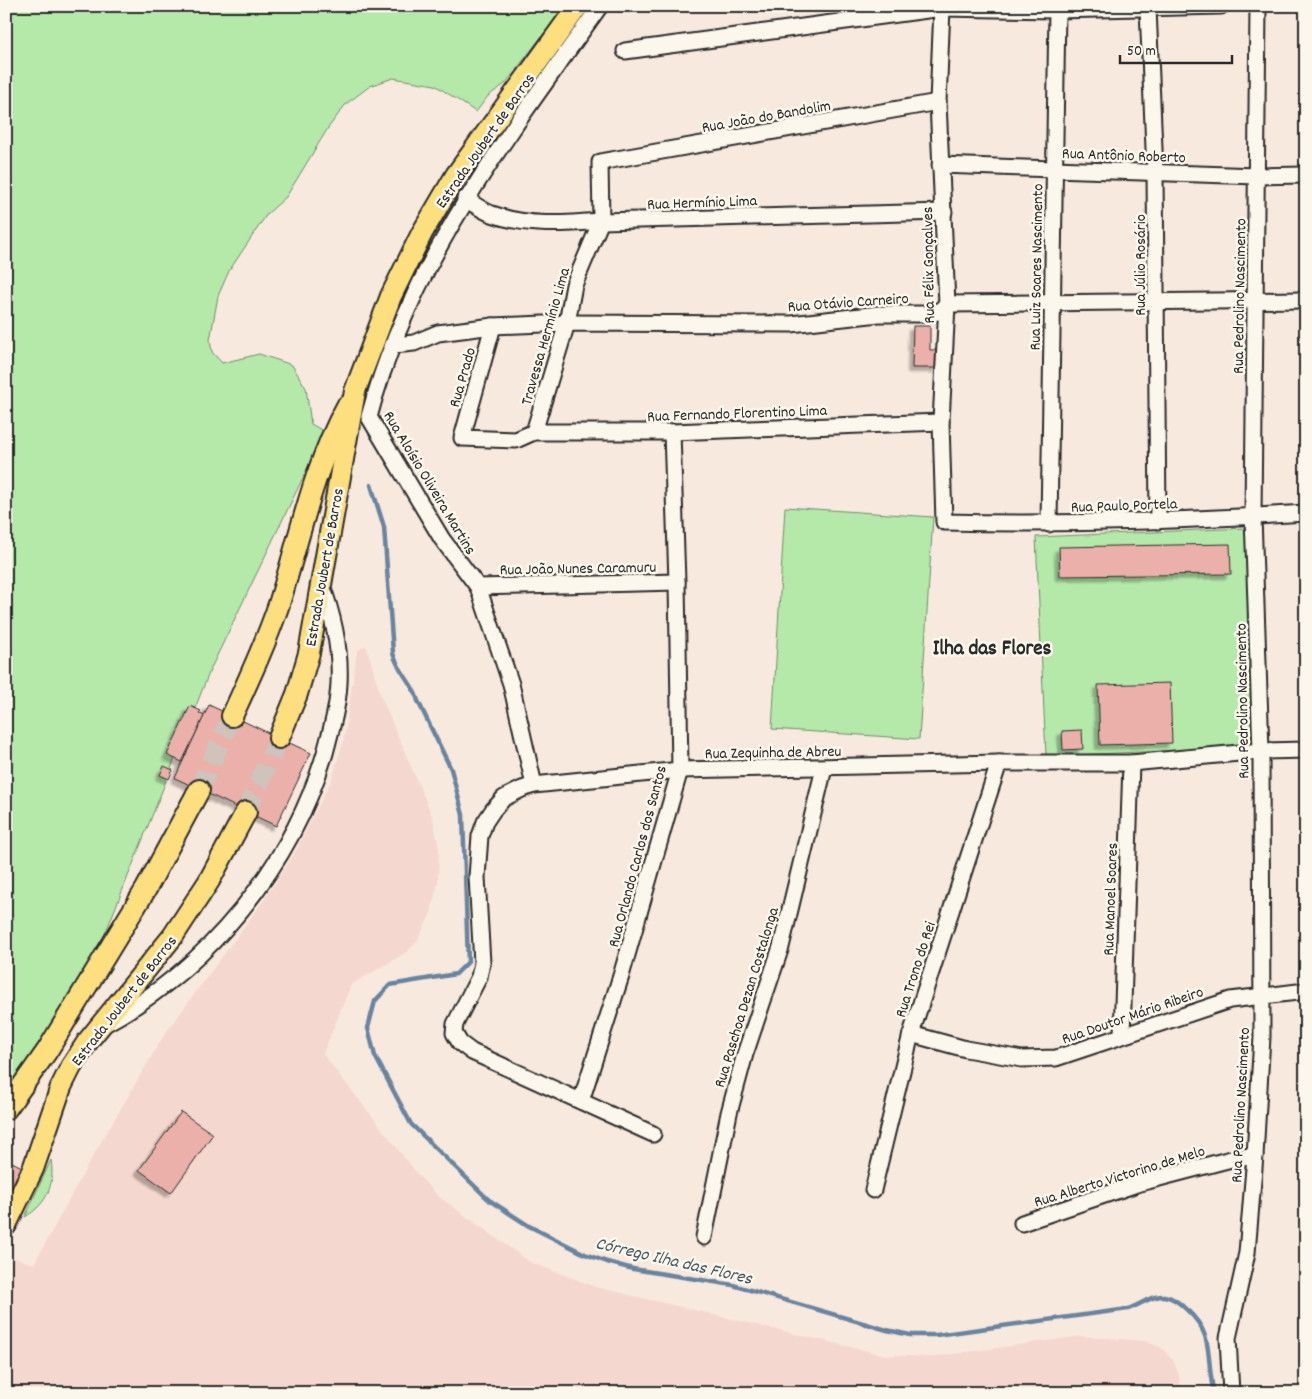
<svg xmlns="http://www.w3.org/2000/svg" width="1312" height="1399" font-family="Dekko,sans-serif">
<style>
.built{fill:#f4d8cf}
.green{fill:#b4e9aa;stroke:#708a6a}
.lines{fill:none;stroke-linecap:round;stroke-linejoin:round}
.stream{stroke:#69849f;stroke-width:4.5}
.building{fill:#ebb0aa;stroke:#2b2b2b;filter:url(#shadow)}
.major-tunnel{stroke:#cfc3bb;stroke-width:20;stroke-dasharray:20 10;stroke-linecap:butt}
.minor-casing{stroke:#2b2b2b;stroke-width:19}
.major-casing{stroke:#2b2b2b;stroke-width:24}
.minor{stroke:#fbf7ec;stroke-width:15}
.major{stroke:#fedf80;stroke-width:20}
.labels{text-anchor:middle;stroke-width:5;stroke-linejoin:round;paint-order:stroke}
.street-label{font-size:16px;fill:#2b2b2b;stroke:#fbf7ec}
.water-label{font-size:18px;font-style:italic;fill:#4a5865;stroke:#fbf7ec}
.district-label{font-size:21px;font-weight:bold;fill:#2b2b2b;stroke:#fbf7ec}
</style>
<defs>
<filter id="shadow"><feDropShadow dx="-4.5" dy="4.5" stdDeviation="1" flood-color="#0004"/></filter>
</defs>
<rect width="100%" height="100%" fill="#f8e9df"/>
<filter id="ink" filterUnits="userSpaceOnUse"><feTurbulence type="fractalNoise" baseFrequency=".02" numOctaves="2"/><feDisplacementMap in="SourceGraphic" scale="10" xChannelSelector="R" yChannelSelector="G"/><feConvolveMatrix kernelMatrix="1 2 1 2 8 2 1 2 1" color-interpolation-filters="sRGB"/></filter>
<g filter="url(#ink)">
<polygon class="built" points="366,645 381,696 433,818 439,849 438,882 431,913 417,942 407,952 351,985 323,1054 420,1177 438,1196 530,1262 596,1287 885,1355 931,1357 1082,1336 1146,1341 1162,1348 1173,1360 1179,1375 1181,1393 6,1393 6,1269 12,1257 34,1264 91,1159 164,1035 264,900 294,854 332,779 344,739 357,651"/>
<g class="green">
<polygon points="6,6 565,6 505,84 488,96 476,112 435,85 393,78 370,86 346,104 328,128 286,197 267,214 229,271 218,296 210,340 212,352 222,363 259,354 292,365 306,388 311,424 325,432 211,668 97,954 39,1061 6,1084"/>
<polygon points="785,507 933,517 919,739 772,729"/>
<polygon points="1247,528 1257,747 1046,756 1036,537"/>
<path d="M 51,1160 C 55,1185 47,1204 25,1217 Z"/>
</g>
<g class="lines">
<path class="stream" d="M 371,485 L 384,527 L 393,653 C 398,672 413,682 418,701 L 451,769 L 463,815 L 468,962 L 456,974 L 390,985 L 375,1001 L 368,1028 L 375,1056 L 411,1124 L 489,1200 L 529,1226 L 585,1254 L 607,1262 L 633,1269 L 733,1285 L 887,1330 L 910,1335 L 936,1335 L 1128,1309 C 1139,1306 1151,1295 1164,1296 C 1173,1297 1181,1304 1187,1310 C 1216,1336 1205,1359 1214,1393"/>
</g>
<g class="building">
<polygon points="913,326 930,326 930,350 938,350 938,368 912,368"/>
<polygon points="1230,544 1231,574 1060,576 1059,547"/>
<polygon points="1170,683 1172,743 1100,745 1098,685"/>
<polygon points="209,705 311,753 276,826 175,778"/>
<polygon points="190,706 201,711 199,713 204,716 182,762 167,755"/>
<polygon points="1082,730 1083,749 1063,750 1062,731"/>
<polygon points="164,766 173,770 169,779 160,775"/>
<polygon points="181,1112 213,1134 171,1193 139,1170"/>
<polygon points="12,1162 22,1167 11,1188 6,1186 6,1173"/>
</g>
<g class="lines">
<g class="major-tunnel">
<polyline points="199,790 232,716"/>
<polyline points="246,812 279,738"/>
</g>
<defs>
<g id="minor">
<path d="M 942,8 L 938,102 L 947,304 L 941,422 L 944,522 C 1065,525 1185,521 1306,513"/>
<polyline points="1148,8 1155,172 1158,521"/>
<polyline points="625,51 942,8 1057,10 1221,6"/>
<polyline points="940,165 1257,176 1306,175"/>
<path d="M 465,199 C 474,204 483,211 492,214 C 527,227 565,224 601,221 L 944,212"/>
<polyline points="493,326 462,438 516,440 534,432 672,432 941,422"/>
<polyline points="394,345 414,343 438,333 493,326 567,323 791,324 879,314 925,314 938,312 947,304 1306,300"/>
<polyline points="534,432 567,323 574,285 601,221 600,162 938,102"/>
<polyline points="1049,524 1057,10"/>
<polyline points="478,587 677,582"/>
<path d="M 534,785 L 511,684 L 478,587 L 442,539 L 369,417 C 410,261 509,134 600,6"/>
<path d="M 105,1024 C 208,968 291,867 325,753 C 331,730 338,707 339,683 C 341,648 333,615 321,583"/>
<polyline points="911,1034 966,1049 1022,1059 1056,1058 1230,1000 1306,991"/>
<polyline points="1122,1035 1131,763"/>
<polyline points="581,1101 621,976 680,770 677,582 672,432"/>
<polyline points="653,1134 472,1052 460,1043 454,1033 455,1024 479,977 482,963 477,877 480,836 485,822 493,810 504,798 522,789 534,785 680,770 999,763 1131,763 1261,751 1306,750"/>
<polyline points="873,1190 911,1034 999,763"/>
<polyline points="1022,1223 1140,1183 1239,1157 1255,1156"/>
<polyline points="704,1237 729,1113 745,1054 781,947 824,768"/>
<polyline points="1231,1393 1228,1338 1247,1253 1255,1156 1262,1037 1261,751 1253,516 1258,6"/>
</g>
<g id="major">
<path d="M 232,716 C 249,679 266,643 279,604 C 300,537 313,468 347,406"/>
<polyline points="279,738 297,694 309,653 355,391 391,296 422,233 456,175 578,6"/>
<polyline points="6,1109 47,1051 146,889 199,790"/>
<polyline points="6,1225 33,1169 61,1087 71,1067 88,1041 173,936 209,881 246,812"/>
</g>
</defs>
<use href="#minor" class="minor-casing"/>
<use href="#major" class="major-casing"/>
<use href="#minor" class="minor"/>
<use href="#major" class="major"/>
</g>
</g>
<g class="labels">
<g class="street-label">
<text transform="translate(766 115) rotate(-10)" y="6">Rua João do Bandolim</text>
<text transform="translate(484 140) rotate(-55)" y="6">Estrada Joubert de Barros</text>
<text transform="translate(1124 154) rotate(2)" y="6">Rua Antônio Roberto</text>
<text transform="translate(702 201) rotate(-2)" y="6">Rua Hermínio Lima</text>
<text transform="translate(927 265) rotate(-91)" y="6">Rua Félix Gonçalves</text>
<text transform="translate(1139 265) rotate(-90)" y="6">Rua Júlio Rosário</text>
<text transform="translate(1035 267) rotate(-89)" y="6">Rua Luiz Soares Nascimento</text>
<text transform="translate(1238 296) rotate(-89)" y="6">Rua Pedrolino Nascimento</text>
<text transform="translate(848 301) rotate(-4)" y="6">Rua Otávio Carneiro</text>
<text transform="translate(544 336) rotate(-74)" y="6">Travessa Hermínio Lima</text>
<text transform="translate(461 377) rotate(-74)" y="6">Rua Prado</text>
<text transform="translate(737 412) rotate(-2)" y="6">Rua Fernando Florentino Lima</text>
<text transform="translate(431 482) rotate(59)" y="6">Rua Aloísio Oliveira Martins</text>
<text transform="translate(1124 504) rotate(-2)" y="6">Rua Paulo Portela</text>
<text transform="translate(323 567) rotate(-80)" y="6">Estrada Joubert de Barros</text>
<text transform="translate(578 567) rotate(-1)" y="6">Rua João Nunes Caramuru</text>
<text transform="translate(1241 701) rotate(-91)" y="6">Rua Pedrolino Nascimento</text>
<text transform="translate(773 751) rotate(-1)" y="6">Rua Zequinha de Abreu</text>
<text transform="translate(636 856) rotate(-75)" y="6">Rua Orlando Carlos dos Santos</text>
<text transform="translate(1109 899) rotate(-88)" y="6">Rua Manoel Soares</text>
<text transform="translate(914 969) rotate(-72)" y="6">Rua Trono do Rei</text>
<text transform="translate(745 997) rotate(-73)" y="6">Rua Paschoa Dezan Costalonga</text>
<text transform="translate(123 1000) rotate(-52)" y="6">Estrada Joubert de Barros</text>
<text transform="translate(1132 1014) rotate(-19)" y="6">Rua Doutor Mário Ribeiro</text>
<text transform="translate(1239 1105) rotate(-87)" y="6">Rua Pedrolino Nascimento</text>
<text transform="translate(1119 1175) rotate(-17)" y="6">Rua Alberto Victorino de Melo</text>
</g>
<g class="water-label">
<text transform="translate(674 1260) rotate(13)" y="6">Córrego Ilha das Flores</text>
</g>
<g class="district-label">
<text x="992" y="654">Ilha das Flores</text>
</g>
</g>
<rect width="1312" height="1399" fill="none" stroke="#fbf7ec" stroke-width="25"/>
<rect x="12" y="12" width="1287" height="1374" fill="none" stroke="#2b2b2b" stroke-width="2" filter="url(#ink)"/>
<path d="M1120 55v8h112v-8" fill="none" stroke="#2b2b2b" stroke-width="2.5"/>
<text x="1127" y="55" font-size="15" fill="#2b2b2b" stroke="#fbf7ec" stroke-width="4" paint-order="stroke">50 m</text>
</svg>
